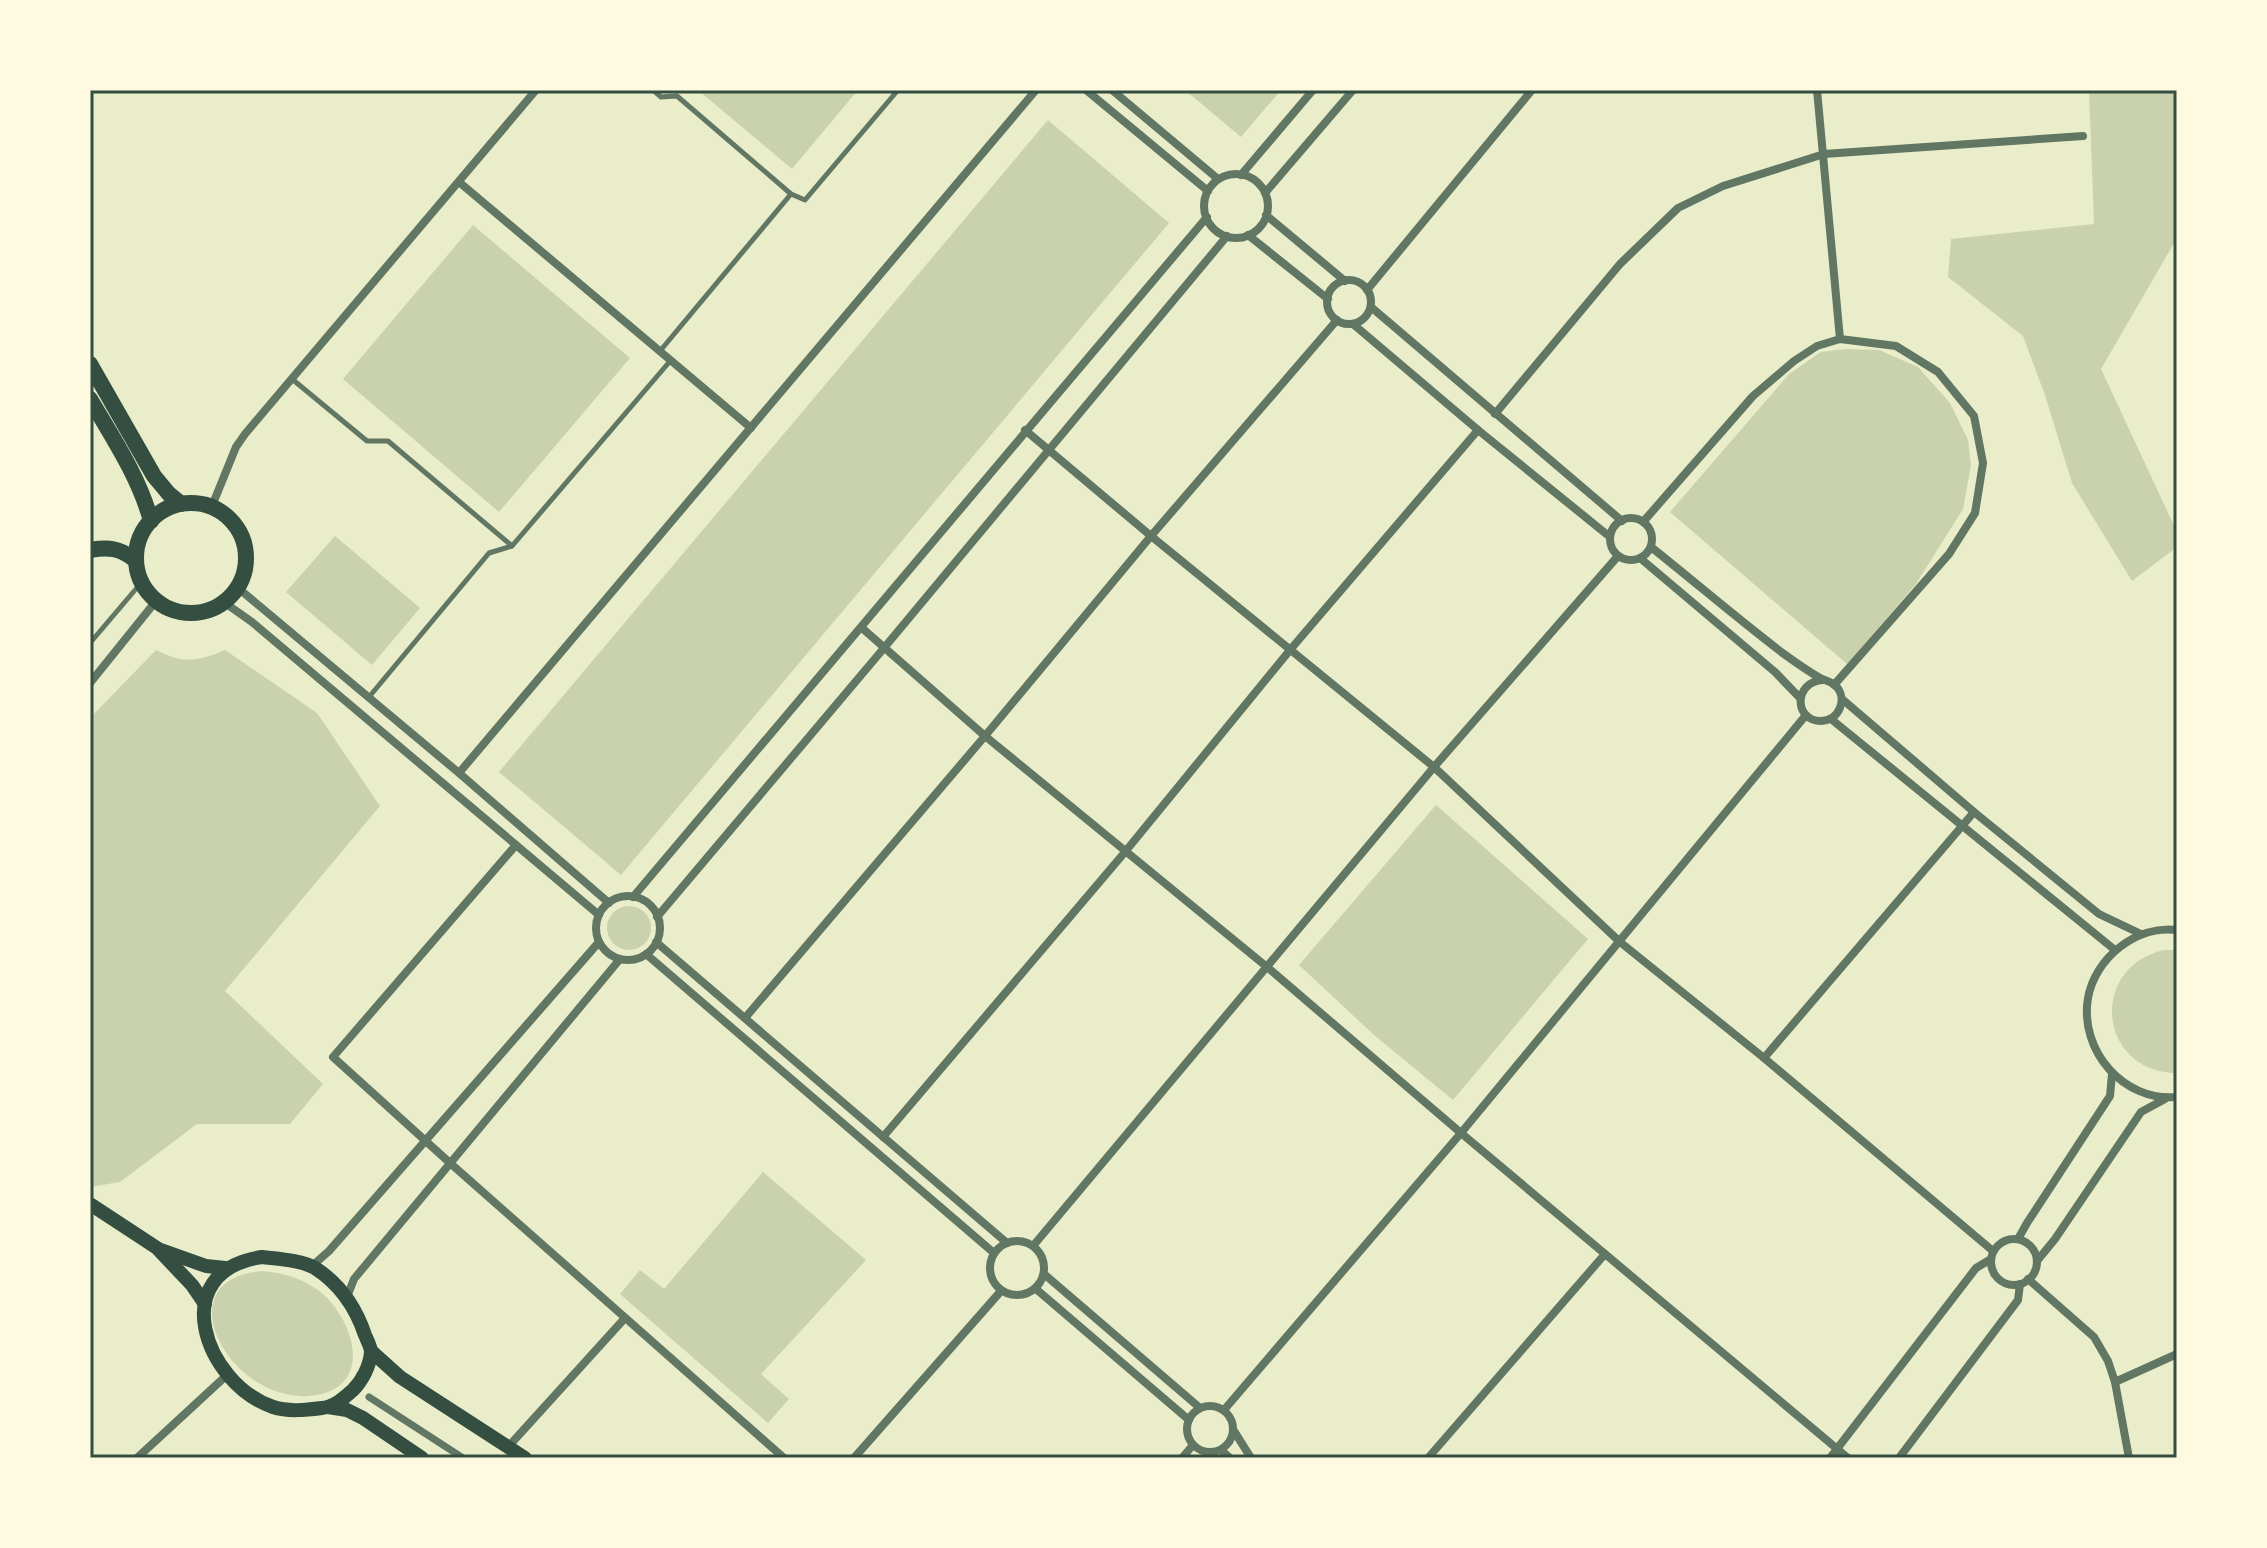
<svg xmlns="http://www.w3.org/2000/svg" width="2267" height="1548" font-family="Lora,serif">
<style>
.green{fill:#cad2ad}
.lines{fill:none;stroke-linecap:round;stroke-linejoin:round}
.service{stroke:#617663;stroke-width:5}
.pedestrian{stroke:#617663;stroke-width:7}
.minor{stroke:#617663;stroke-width:8}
.secondary{stroke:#344e41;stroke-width:14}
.primary{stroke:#344e41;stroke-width:16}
.neatline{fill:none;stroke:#344e41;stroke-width:3}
</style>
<rect width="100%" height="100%" fill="#e9edc9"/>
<g class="green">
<polygon points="698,90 858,90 792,169"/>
<polygon points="1185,90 1281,90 1241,137"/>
<polygon points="2089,90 2177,90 2177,238 2101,369 2177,532 2173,550 2132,581 2072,483 2045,395 2023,336 1948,277 1951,239 2094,224"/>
<polygon points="1048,120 1169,223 621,875 499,772"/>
<polygon points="473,225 630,358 499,512 343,379"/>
<polygon points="1845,349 1879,350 1918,367 1950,403 1968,440 1971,465 1963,509 1916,584 1847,664 1670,512 1789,374 1821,352"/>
<polygon points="335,536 420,608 372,665 286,592"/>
<path d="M 156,650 C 184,664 196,662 225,650 L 317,713 L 380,806 L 225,991 L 323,1084 L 290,1124 L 197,1124 L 120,1182 L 90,1187 L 90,718 Z"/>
<polygon points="1436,805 1588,939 1453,1100 1374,1035 1299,965"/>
<circle cx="629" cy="928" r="22"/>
<path d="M 2164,950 L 2177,950 L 2177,1073 C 2099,1073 2087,968 2164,950 Z"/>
<polygon points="763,1172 866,1260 761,1374 789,1399 768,1423 620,1294 640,1270 664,1289"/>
<path d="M 263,1271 C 286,1273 307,1280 324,1295 C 358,1327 372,1391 309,1396 C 229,1402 162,1278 263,1271 Z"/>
</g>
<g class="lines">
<g class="service">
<polyline points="653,90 661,97 677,96 791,194"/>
<polyline points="660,351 791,194 805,200 898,90"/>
<polyline points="292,379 367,441 388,441 512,546"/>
<polyline points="90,643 141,583"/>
<polyline points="369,697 489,553 512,546 671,360"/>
</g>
<polyline class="pedestrian" points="369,1397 463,1458"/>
<g class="minor">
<polyline points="1086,90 1208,191"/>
<polyline points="1112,90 1218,179"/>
<polyline points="1817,90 1840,339"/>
<circle cx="1236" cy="206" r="32"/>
<polyline points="1241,175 1313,90"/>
<polyline points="459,182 751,428"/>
<polyline points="1265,193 1353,90"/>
<polyline points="1266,215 1345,281"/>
<polyline points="1248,235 1328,299"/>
<circle cx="1349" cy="302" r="22"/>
<polyline points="1367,290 1532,90"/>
<polyline points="1371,307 1622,521"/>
<polyline points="1353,324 1478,430 1610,537"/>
<polyline points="1495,414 1620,264 1678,208 1723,186 1824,154 2083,136"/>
<polyline points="1025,430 1151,536 1434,767 1620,942 1764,1058 1993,1251"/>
<polyline points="212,506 236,447 245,434 536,90"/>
<circle cx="1631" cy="539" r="21"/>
<polyline points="1643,522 1753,396 1794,361 1817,346 1840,339 1896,346 1938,372 1974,416 1983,463 1975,513 1949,554 1834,685"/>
<path d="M 1651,547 C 1695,582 1739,620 1784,654 C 1795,662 1808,671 1820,678 C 1825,681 1831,681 1836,686 C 1848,699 1839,721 1821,721 C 1794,721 1793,682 1823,680"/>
<polyline points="1640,558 1775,672 1800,698"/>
<polyline points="238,588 459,773 609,903"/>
<polyline points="225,603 252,622 599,915"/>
<polyline points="862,628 985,736 1267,967 1461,1133 1848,1458"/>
<polyline points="90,683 156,601"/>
<polyline points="1842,699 1974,812 2099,914 2141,934"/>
<polyline points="1831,719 2115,950"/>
<polyline points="459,773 1036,90"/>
<polyline points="516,845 333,1057 450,1163 784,1458"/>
<circle cx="628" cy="928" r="32"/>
<polyline points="633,897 1207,217"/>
<polyline points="657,917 884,648 1227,236"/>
<path d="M 2177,930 C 2136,925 2095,958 2088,998 C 2079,1051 2124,1102 2177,1097"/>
<polyline points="656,942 1007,1243"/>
<polyline points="646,954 994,1253"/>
<polyline points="745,1018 985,736 1151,536 1337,320"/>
<polyline points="1764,1058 1974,812"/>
<polyline points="883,1137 1125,852 1290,650 1478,430"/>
<polyline points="2018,1239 2027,1223 2110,1096 2112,1074"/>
<circle cx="2014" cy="1262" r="23"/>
<circle cx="1017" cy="1268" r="27"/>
<polyline points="1033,1246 1434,767 1618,556"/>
<polyline points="2037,1261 2055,1239 2141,1112 2165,1099"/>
<polyline points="312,1266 329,1251 599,942"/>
<polyline points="1044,1274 1200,1408"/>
<polyline points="2028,1279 2094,1337 2108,1361 2115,1382 2129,1458"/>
<polyline points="1036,1289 1189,1420"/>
<polyline points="347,1297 354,1279 620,959"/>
<polyline points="2115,1382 2177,1354"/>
<circle cx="1210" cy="1429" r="23"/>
<polyline points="1224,1410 1461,1133 1806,715"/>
<polyline points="1234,1431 1251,1458"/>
<polyline points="508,1447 625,1318"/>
<polyline points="1221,1450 1230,1458"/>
<polyline points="137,1458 227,1375"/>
<polyline points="854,1458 1001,1291"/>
<polyline points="1182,1458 1193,1445"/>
<polyline points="1428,1458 1605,1254"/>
<polyline points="1830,1458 1976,1268 1991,1259"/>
<polyline points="1899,1458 2018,1300 2020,1284"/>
</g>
<g class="secondary">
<polyline points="90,1204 157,1248 192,1285 205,1304"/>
<polyline points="161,1250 206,1266 225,1268"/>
<path d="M 262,1257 C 278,1259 301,1260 315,1268 C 340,1284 356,1308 365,1335 C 367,1340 371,1347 371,1352 C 370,1366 362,1381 353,1390 C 344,1398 334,1407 322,1408 C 306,1410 288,1412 273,1407 C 204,1383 165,1271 262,1257 Z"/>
<polyline points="371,1351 400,1377 525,1458"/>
<polyline points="328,1407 347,1410 363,1418 422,1458"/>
</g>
<g class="primary">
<polyline points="90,364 154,476 169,494 181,504"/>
<path d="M 90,399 C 113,438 139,477 151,521"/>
<circle cx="191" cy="558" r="55"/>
<path d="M 90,550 C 109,547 119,548 134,559"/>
</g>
</g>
<rect width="2267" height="1548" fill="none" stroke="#fefae0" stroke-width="184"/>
<rect x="92" y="92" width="2083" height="1364" class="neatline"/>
</svg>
